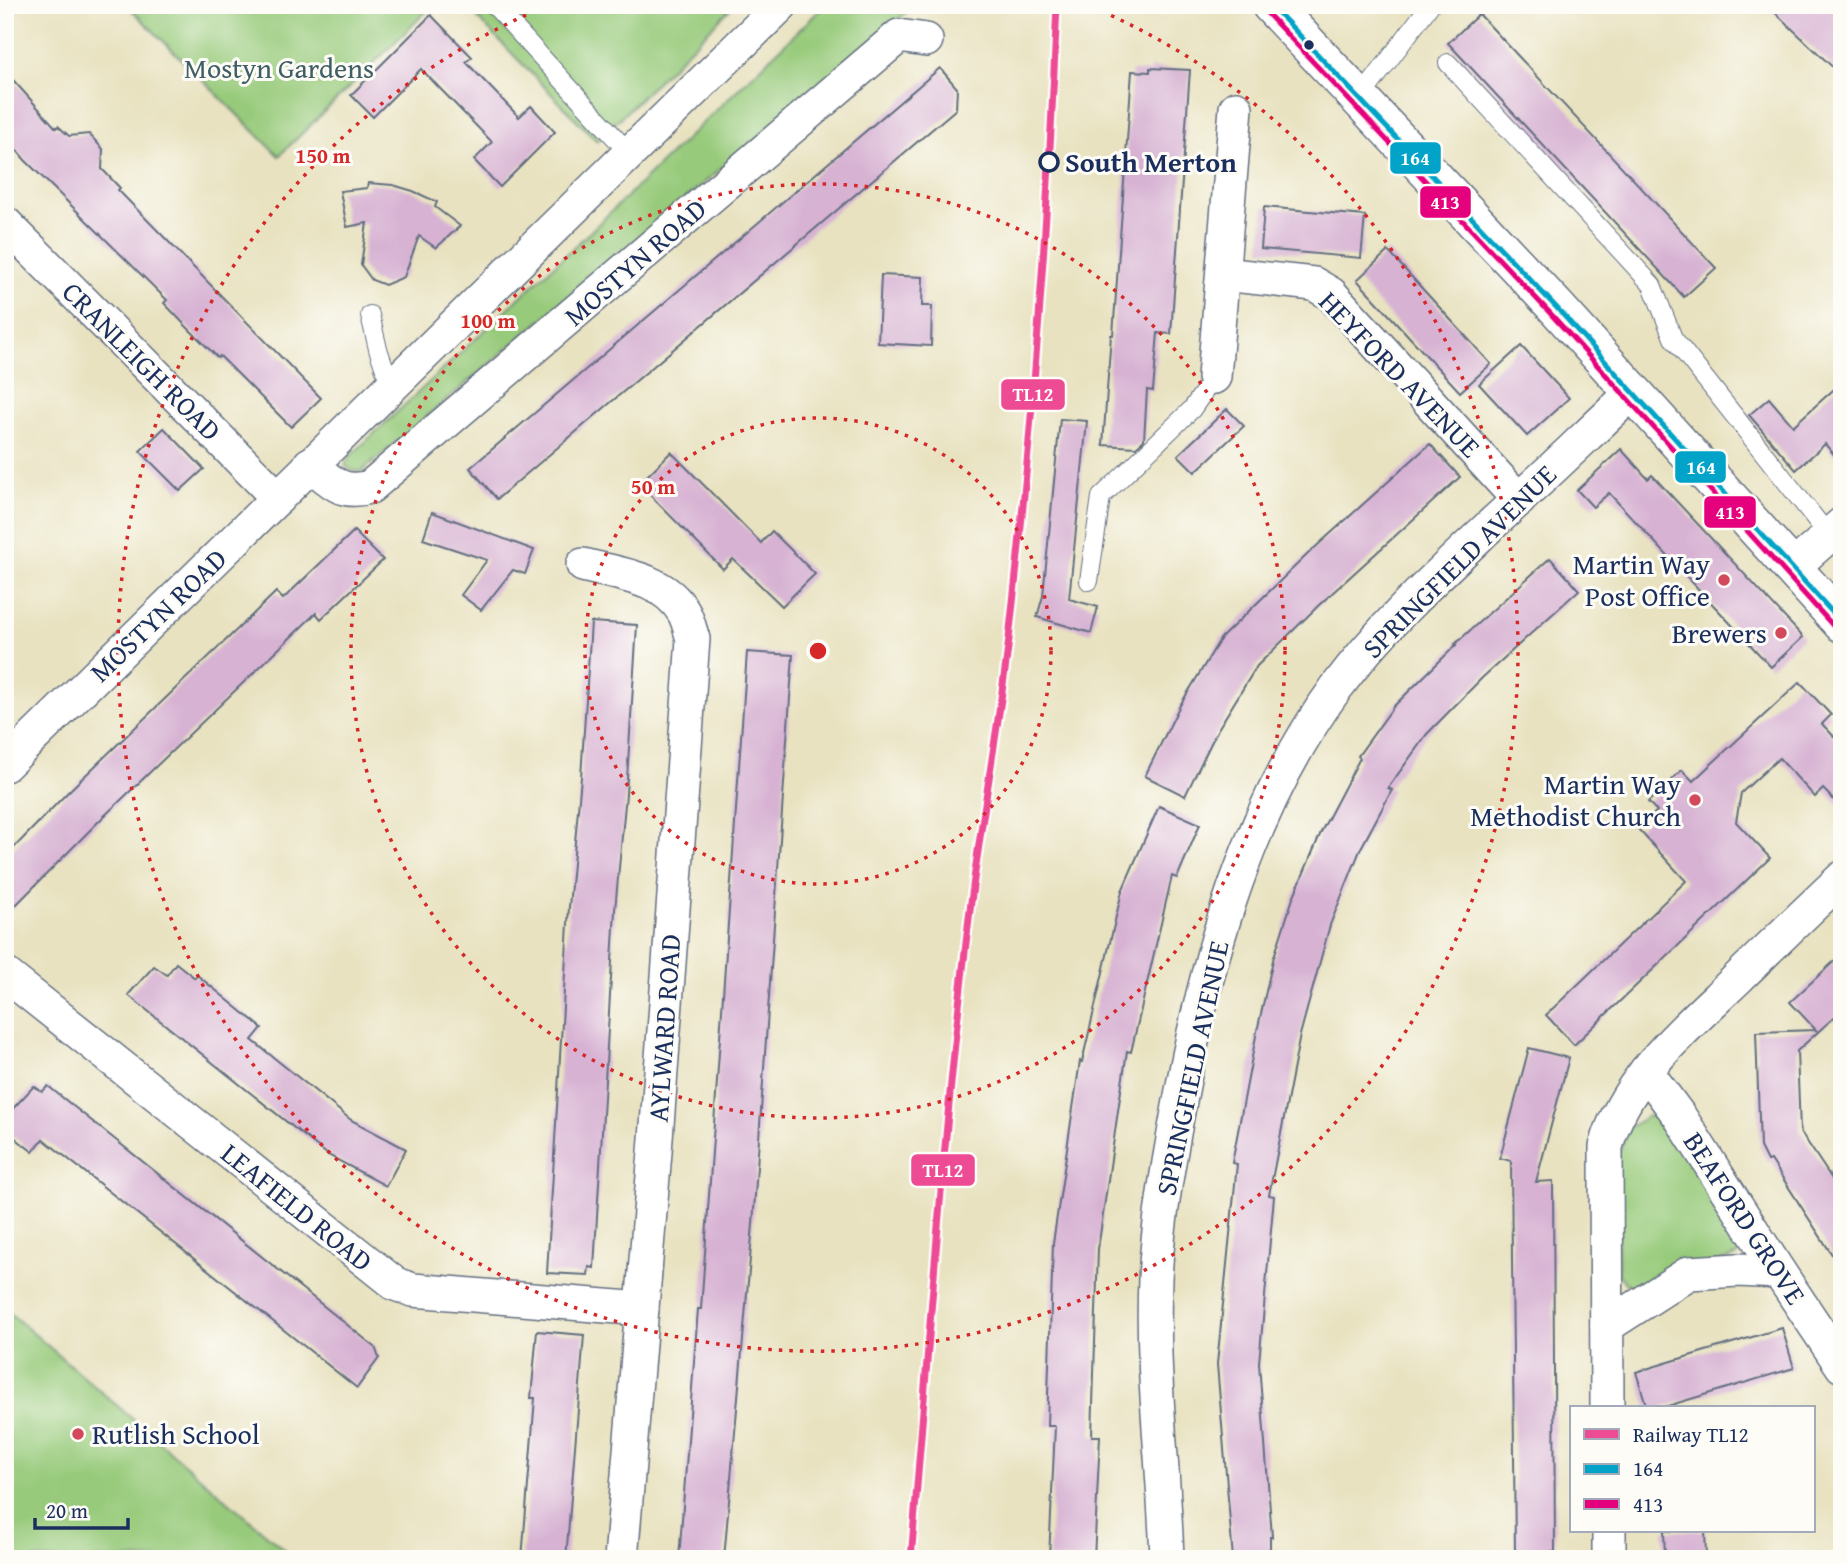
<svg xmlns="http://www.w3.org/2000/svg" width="1847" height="1564" font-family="'Gentium Book Plus',serif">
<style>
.green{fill:#97ca7a;stroke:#597c6c;stroke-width:2}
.building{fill:#d7b2d3}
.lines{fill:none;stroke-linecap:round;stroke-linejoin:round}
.lane-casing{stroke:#636e80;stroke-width:20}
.street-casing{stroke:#636e80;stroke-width:36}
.secondary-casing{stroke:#636e80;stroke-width:41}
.lane{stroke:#fff;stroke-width:18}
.street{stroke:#fff;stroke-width:33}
.secondary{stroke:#fff;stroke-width:38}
.bus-1-casing{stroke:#fdfcf7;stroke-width:10}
.bus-2-casing{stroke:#fdfcf7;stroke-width:10}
.bus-1{stroke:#01a3c8;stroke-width:5}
.bus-2{stroke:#e5007d;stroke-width:5}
.rail-1-casing{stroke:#fdfcf7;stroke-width:12}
.rail-1{stroke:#ee4b95;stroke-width:7}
.ring{fill:none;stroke:#d62828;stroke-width:3.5;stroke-dasharray:3.5 7}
.bus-dot{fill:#1b2f5e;stroke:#fdfcf7;stroke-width:2.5}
.stop-dot{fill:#fdfcf7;stroke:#1b2f5e;stroke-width:3.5}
.poi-dot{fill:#d1495b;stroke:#fdfcf7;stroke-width:2.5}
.labels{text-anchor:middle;stroke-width:6;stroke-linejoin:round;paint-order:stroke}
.park-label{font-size:28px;fill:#405e66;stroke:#fdfcf7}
.stop-label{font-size:28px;font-weight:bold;fill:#1b2f5e;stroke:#fdfcf7;text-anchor:start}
.street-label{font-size:28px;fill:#1b2f5e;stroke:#fdfcf7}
.poi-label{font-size:28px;fill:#1b2f5e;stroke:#fdfcf7;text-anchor:end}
.centre{fill:#d62828;stroke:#fdfcf7;stroke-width:3.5}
.ring-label{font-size:21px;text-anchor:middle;font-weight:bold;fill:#d62828;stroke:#fdfcf7;stroke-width:6;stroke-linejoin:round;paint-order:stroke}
.line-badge{stroke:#fdfcf7;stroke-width:2.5}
.badge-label{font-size:19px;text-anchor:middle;font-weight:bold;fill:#fff}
</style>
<rect width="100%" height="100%" fill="#fdfcf7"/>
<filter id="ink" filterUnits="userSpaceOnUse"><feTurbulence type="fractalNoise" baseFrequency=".0143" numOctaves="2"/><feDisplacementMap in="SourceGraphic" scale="14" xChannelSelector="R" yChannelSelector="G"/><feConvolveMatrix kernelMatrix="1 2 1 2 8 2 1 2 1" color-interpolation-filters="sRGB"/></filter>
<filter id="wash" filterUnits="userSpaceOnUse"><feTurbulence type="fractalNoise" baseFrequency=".00686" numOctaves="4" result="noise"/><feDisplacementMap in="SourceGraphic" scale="28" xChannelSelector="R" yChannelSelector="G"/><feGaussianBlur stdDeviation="1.57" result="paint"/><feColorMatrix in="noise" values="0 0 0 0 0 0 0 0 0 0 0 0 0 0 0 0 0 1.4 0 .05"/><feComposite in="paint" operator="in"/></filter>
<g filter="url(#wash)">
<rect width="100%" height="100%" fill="#e8e2c0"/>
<g class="green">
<polygon points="127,5 433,5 279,156"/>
<polygon points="465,5 734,5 597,141"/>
<polygon points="825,5 915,5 361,472 350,470 345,465 349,457 593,229"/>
<polygon points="1648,1116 1659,1117 1669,1122 1742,1238 1742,1249 1737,1256 1636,1289 1625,1283 1618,1273 1617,1158 1628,1128"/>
<polygon points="5,1309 295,1559 5,1559"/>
</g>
<g id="blocks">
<g class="building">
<polygon points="1767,5 1828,5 1842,18 1842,76"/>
<polygon points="1479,14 1716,268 1684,297 1448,43"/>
<polygon points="431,15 472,57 466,62 519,117 531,106 555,132 500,187 474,160 492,142 421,69 373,117 351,95"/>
<polygon points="940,68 957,88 956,109 497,499 470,468"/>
<polygon points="1150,68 1190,70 1171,334 1158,333 1153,391 1147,390 1144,440 1136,447 1103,445 1111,335 1113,335 1132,71 1150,72"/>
<polygon points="5,71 56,128 58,126 69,136 89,134 103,149 102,169 120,188 118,190 321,398 291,427 220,356 218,358 185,325 164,303 167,300 25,160 5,136"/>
<polygon points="368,183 393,185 413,191 437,202 435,207 460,226 436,248 419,236 404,277 385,285 372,280 361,265 367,223 347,227 340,191 367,188"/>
<polygon points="1264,207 1365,216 1361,258 1261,249"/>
<polygon points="1388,251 1491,364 1460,392 1357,280"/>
<polygon points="881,275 923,277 922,306 932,306 931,346 878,343"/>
<polygon points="1521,346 1569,398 1527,436 1479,384"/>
<polygon points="1842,382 1842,464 1825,444 1796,470 1749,415 1769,398 1793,426"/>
<polygon points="1227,409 1244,426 1195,472 1178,455"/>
<polygon points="1060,419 1087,421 1069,599 1098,607 1091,633 1037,617 1043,596"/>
<polygon points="164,428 204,469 180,491 140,451"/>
<polygon points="1430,444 1460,477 1319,605 1257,666 1218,729 1185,796 1145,776 1179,707 1221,638 1310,552"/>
<polygon points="1621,449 1648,479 1652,475 1803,637 1771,667 1609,493 1593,507 1577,490"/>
<polygon points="671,452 761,543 772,531 815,574 782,606 733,559 723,569 639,484"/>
<polygon points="432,512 534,550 525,574 513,570 481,610 461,595 487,560 423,539"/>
<polygon points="354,531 383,560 321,619 316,613 97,823 5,916 5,857 69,791 276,592 283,599"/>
<polygon points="1550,558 1579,590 1482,678 1427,734 1388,788 1392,790 1361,848 1330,925 1300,1035 1269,1195 1274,1196 1259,1363 1272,1537 1270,1537 1270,1559 1233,1559 1217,1364 1237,1164 1232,1163 1256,1036 1273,960 1293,898 1322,830 1360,758 1358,756 1394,706 1456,645 1455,644"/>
<polygon points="591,622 637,625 626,794 615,910 594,1268 589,1267 588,1275 547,1273 569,907 581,777"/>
<polygon points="747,652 793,655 753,1224 724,1559 679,1559 698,1309 701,1309 704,1267"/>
<polygon points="1800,682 1831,715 1822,724 1842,745 1842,808 1823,789 1815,797 1779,758 1741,793 1736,822 1770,858 1574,1045 1546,1015 1686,881 1638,829 1657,811 1648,802 1682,770 1693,781"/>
<polygon points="1159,806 1200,824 1177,878 1172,876 1131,1052 1127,1051 1120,1097 1098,1249 1092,1436 1100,1436 1094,1559 1049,1559 1055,1426 1047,1426 1053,1243 1080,1061 1082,1062 1122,891"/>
<polygon points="1842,954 1842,1010 1797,1051 1800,1131 1842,1194 1842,1270 1771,1160 1767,1161 1760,1147 1756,1032 1816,1030 1790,1002"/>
<polygon points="176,963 195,978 197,975 262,1028 252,1040 351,1120 406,1149 386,1186 328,1155 128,995 154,966 167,975"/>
<polygon points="1529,1048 1569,1058 1536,1182 1553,1181 1555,1552 1515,1552 1511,1161 1500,1158"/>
<polygon points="34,1086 42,1092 48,1086 375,1347 379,1358 357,1388 43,1139 33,1152 5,1130 5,1117"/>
<polygon points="1782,1328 1794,1368 1661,1408 1647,1408 1636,1372"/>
<polygon points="537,1331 584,1335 566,1559 522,1559 535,1398 531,1398"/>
<polygon points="1664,1531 1705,1531 1706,1555 1665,1556"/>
</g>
</g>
</g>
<g filter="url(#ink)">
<use href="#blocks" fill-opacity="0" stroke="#636e80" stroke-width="2"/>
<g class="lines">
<defs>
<g id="lane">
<polyline points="494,5 629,153"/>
<polyline points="1448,63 1652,285 1673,338 1829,536"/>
<polyline points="1359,100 1430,5"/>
<polyline points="370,315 378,349 391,387"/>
<polyline points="1089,581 1101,497 1192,409 1214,377"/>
</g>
<g id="street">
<polyline points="5,223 278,498"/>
<polyline points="1223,274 1314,284 1331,294 1519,500"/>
<polyline points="1214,377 1236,108"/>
<path d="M 310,464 C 332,482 341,495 370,487 L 899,36 L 926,40"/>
<path d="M 583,565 C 618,574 665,578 684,613 C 688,620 690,630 693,639 L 655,1152 L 621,1559"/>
<polyline points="1792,568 1842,524"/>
<polyline points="5,765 781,5"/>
<polyline points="5,974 395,1284 413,1290 642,1309"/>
<polyline points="1646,1071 1680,1117 1779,1272 1842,1366"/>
<polyline points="1607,1326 1689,1273 1738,1270 1779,1272"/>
<path d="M 1607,1408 L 1606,1147 C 1624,1078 1687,1027 1737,979 C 1772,945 1807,911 1842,878"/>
<polyline points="1609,1531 1609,1559"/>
<path d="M 1167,1559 C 1164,1466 1151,1372 1155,1279 C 1158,1220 1169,1160 1180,1101 C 1207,956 1248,809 1336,688 C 1381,627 1437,576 1492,524 C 1540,481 1586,436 1633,392"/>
</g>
<polyline id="secondary" points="1271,5 1556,307 1842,623"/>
</defs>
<use href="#lane" class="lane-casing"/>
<use href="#street" class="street-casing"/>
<use href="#secondary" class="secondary-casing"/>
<use href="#lane" class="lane"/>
<use href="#street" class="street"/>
<use href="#secondary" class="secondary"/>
<defs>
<polyline id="bus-1" points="1271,5 1556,307 1842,623"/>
<polyline id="bus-2" points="1265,11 1550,313 1836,629"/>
</defs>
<use href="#bus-1" class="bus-1-casing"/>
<use href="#bus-2" class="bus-2-casing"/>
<use href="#bus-1" class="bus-1"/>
<use href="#bus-2" class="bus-2"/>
<defs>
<path id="rail-1" d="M 911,1559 C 929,1345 943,1131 969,918 C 980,825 998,732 1009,639 C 1033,429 1048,217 1057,5"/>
</defs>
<use href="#rail-1" class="rail-1-casing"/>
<use href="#rail-1" class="rail-1"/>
</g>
</g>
<g class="ring">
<circle cx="818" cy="651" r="233"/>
<circle cx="818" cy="651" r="467"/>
<path d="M1092 7A700 700 0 1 1 544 7"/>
</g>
<circle class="bus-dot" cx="1309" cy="45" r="6"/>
<circle class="stop-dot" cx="1049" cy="162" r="9"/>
<g class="poi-dot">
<circle cx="1724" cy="580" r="7"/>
<circle cx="1781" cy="633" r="7"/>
<circle cx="1695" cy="800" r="7"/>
<circle cx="78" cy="1434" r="7"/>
</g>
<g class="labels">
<g class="park-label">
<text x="279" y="78">Mostyn Gardens</text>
</g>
<g class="stop-label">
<text x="1065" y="172">South Merton</text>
</g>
<g class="street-label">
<text transform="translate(635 262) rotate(-41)" y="10">MOSTYN ROAD</text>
<text transform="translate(142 361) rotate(45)" y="10">CRANLEIGH ROAD</text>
<text transform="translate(1400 374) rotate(46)" y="10">HEYFORD AVENUE</text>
<text transform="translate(1459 561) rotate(-45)" y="10">SPRINGFIELD AVENUE</text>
<text transform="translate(158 615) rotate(-44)" y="10">MOSTYN ROAD</text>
<text transform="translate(664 1028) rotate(-86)" y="10">AYLWARD ROAD</text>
<text transform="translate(1192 1068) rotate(-78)" y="10">SPRINGFIELD AVENUE</text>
<text transform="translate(297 1207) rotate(39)" y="10">LEAFIELD ROAD</text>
<text transform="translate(1745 1218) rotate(57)" y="10">BEAFORD GROVE</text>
</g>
<g class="poi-label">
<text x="1710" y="574">Martin Way<tspan x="1710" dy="32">Post Office</tspan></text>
<text x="1767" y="643">Brewers</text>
<text x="1681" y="794">Martin Way<tspan x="1681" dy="32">Methodist Church</tspan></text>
<text x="92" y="1444" text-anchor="start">Rutlish School</text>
</g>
</g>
<circle cx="818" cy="651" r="10" class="centre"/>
<g class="ring-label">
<text x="323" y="163">150 m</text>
<text x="488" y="328">100 m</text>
<text x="653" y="494">50 m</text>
</g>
<g class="line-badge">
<rect x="1389" y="141" width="53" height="34" rx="7" fill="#01a3c8"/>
<rect x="1419" y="185" width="53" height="34" rx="7" fill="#e5007d"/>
<rect x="1000" y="378" width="66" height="33" rx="7" fill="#ee4b95"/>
<rect x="1674" y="450" width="53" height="34" rx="7" fill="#01a3c8"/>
<rect x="1703" y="495" width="54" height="34" rx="7" fill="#e5007d"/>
<rect x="910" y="1153" width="66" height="34" rx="7" fill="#ee4b95"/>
</g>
<g class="badge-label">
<text x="1415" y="165">164</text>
<text x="1445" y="209">413</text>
<text x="1033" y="401">TL12</text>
<text x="1701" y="474">164</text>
<text x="1730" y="519">413</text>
<text x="943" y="1177">TL12</text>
</g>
<rect width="1847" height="1564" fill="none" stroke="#fdfcf7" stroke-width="28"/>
<rect x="1570" y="1406" width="245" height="126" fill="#fdfcf7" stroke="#a3aaba" stroke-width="2"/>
<rect x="1584" y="1429" width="35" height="10" fill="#ee4b95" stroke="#a3aaba" stroke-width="2"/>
<text x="1633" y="1442" font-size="21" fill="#1b2f5e">Railway TL12</text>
<rect x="1584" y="1464" width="35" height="10" fill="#01a3c8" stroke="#a3aaba" stroke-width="2"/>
<text x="1633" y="1476" font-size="21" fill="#1b2f5e">164</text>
<rect x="1584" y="1499" width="35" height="10" fill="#e5007d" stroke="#a3aaba" stroke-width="2"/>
<text x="1633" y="1512" font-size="21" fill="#1b2f5e">413</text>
<path d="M35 1518v10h93v-10" fill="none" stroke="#1b2f5e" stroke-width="3.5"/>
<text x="46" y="1518" font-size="21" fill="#1b2f5e" stroke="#fdfcf7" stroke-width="5" paint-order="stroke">20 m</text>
</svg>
